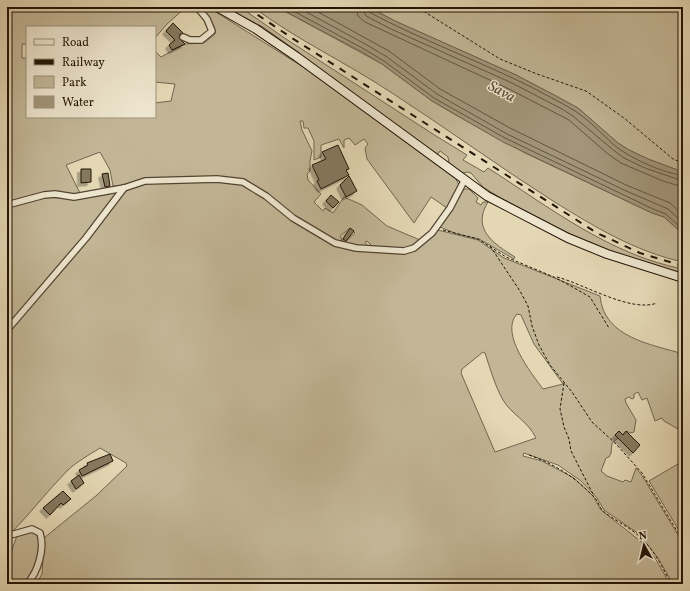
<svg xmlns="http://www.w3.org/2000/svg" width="690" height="591" font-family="Vollkorn,serif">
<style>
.green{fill:#c3b696;stroke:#72654e;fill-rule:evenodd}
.water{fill:#a29579;stroke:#6f614b}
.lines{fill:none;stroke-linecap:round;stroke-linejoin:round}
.shore{stroke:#625440;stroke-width:1}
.building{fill:#877960;stroke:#221406;filter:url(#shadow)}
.street-casing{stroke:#524532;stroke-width:8}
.secondary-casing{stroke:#221406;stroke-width:10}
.path{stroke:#221406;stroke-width:1;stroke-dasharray:3 2;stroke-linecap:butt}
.street{stroke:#ede5ce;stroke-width:5.5}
.secondary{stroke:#ede5ce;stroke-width:8}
.rail{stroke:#221406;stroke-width:2;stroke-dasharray:7 7;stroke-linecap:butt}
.labels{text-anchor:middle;stroke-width:3;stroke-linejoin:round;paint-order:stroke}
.water-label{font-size:15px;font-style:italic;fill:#554834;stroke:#ede5ce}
</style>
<defs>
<filter id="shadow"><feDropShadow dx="-3.5" dy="3.5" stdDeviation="0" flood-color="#0004"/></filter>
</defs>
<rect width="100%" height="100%" fill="#e4d7b4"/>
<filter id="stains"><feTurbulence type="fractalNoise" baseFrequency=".005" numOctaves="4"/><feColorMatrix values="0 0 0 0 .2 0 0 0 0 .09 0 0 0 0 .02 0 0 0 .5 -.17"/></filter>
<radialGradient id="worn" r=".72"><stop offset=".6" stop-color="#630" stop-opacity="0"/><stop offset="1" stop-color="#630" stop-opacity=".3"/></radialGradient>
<g class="green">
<path d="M 7,7 L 186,7 L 167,24 L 155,38 L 155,27 L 27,27 L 27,44 L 22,44 L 22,58 L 27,58 L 27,117 L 155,117 L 155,103 L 171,101 L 175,84 L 155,82 L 155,51 L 161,57 L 185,44 L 204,43 L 215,34 L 214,26 L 200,7 L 208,7 L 303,67 L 456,179 L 459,185 L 447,208 L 431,197 L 414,223 L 367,159 L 365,148 L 368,144 L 364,139 L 355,145 L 349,138 L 344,140 L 344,148 L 339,139 L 321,145 L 321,157 L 314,160 L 314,141 L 308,128 L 304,128 L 303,121 L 300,121 L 302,130 L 312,151 L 310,161 L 310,171 L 307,174 L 308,180 L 321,194 L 314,202 L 323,211 L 325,208 L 333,213 L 344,197 L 362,205 L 387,226 L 420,240 C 409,253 387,248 372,246 L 367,241 L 365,242 L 367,245 L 363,247 L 363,251 C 400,250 409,262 438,230 L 478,240 L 504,258 L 600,296 C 604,338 651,344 683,354 L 683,432 L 664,421 L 662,418 L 655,421 L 647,398 L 642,400 L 638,392 L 634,394 L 634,398 L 632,399 L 629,397 L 625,399 L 626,403 L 636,420 L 634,432 L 630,433 L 627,431 L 612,443 L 611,453 L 609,457 L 606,458 L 601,471 L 607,476 L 623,482 L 625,480 L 631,482 L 636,468 L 641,474 L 683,543 L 683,584 L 673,584 L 658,558 L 639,534 L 604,510 L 597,498 L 581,481 L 558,465 L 524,453 L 523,456 L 542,461 L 574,478 L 593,496 L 601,510 L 644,544 L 655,558 L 670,584 L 36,584 L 42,574 L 44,538 L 97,495 L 127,466 L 126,463 L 100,448 C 89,455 76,462 67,471 C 47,491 31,513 11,533 L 7,534 L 7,334 L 14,325 L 9,323 L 7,326 L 7,206 L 45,197 L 74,199 L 113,191 L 124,191 L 131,187 L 132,183 L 122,186 L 113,186 L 110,170 L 100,152 L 66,165 L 80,193 L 73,195 L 43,193 L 7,204 ZM 350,228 L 355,233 L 344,243 L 340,236 ZM 517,314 L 521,315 L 534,344 L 563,384 L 543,389 C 532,374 499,333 517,314 ZM 483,352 L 485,353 C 490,368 495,386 503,400 C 511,414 528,421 536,438 L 495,452 L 461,373 L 462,369 Z"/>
<path d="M 224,7 L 240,7 L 283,37 L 436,136 L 467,155 L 463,160 L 484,172 L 488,168 C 549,207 610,255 683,269 L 683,274 L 621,256 L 561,230 L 518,209 L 483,187 L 471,173 L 467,172 L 460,174 L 449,163 L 448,157 L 440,151 L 438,154 L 426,148 L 288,45 L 263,27 Z"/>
<path d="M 253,7 L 277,7 L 382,64 L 432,101 L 454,114 L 525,153 L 652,213 L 664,217 L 683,234 L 683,262 C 634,251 595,227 553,201 C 498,166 446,128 392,93 C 347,63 297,40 253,7 Z"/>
<polygon points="369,7 662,7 668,10 683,7 683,172 648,159 629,150 618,143 578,108 556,96 516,75 395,21"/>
<path d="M 464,189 L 469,189 L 478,198 L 476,202 L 481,205 L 483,202 L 488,202 C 471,229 494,244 515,257 L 514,259 L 479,239 L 457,234 L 440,227 Z"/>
<polygon points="683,461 683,537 649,481"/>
<path d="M 32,531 C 51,537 32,571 26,582 L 19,584 C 0,576 12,550 17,536 Z"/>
</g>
<polygon class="water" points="277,7 368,7 395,21 516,75 556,96 578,108 618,143 629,150 648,159 683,172 683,234 664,217 652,213 503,142 432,101 382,64 362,52"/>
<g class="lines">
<g class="shore">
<polyline points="286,7 364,49 384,61 434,98 505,138 653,209 666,214 683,230"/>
<polyline points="297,7 367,45 387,57 437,94 507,134 624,190 668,209 683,223"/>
<polyline points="309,7 389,51 440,89 510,128 626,185 670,203 683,215"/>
<polyline points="356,7 358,16 365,22 509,89 569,120 608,154 621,163 663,181 683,187"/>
<polyline points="362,7 366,16 391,29 512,83 562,109 573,116 612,149 624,158 645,168 683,181"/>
<path d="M 367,7 L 369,12 C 423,41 480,61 535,89 C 548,96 562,103 575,111 C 589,120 601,133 614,145 C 628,157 664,174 683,175"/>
</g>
</g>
<g class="building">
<polygon points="173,23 183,33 180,34 179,38 185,44 172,50 169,45 175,40 166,31"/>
<polygon points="338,145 349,169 346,170 349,175 321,189 317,181 319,180 312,165 326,159 322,152"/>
<polygon points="81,169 91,169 91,182 81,183"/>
<polygon points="108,173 110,186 105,187 102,174"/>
<polygon points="349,176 357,191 346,197 340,185"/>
<polygon points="331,195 339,202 333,208 326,201"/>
<polygon points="350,228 354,231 346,241 343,239"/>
<polygon points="619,431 623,435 626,431 640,445 633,453 615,435"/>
<polygon points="110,454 113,461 82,476 79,470 88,465 87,463"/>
<polygon points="79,475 84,483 76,489 71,481"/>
<polygon points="63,491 71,499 63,505 61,503 50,515 43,508"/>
</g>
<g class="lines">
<defs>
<g id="street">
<polyline points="183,37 190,40 201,40 212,31 207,19 197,7"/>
<polyline points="7,205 44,195 55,194 74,197 124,188 145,181 217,179 243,182 266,196 293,218 335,243 356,248 404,251 414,248 432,233 450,208 464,181"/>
<polyline points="7,330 86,238 124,188"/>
<path d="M 7,536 L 32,529 L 40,533 C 45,549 38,572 27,584"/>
</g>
<polyline id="secondary" points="217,7 256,29 297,57 487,196 568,238 607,254 683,278"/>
</defs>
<use href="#street" class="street-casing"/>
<use href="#secondary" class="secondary-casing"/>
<g class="path">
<polyline points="390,7 398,10 420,9 500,59 537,74 586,91 624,118 673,159 683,163"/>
<polyline points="443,230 478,239 506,257 554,277 569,285 590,297 609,328"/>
<polyline points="490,246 520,291 528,306 532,326 539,345 550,365 572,392 592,422 616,444 642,473 683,541"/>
<path d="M 557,277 C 584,284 631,313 657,303"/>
<polyline points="564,383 560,409 564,427 569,439 571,451 593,494"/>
<path d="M 529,455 C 554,464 574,476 593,496 C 598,500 599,507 603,511 C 615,521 630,527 641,538 C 654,550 663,568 671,584"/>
</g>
<use href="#street" class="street"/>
<use href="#secondary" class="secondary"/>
<polyline class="rail" points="246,7 292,38 597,233 640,253 683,266"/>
</g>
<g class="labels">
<g class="water-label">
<text transform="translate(502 91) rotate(28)" y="5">Sava</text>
</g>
</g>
<rect width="690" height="591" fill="none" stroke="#e4d7b4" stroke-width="24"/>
<rect x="8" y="8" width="674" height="575" fill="none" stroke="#221406" stroke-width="2"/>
<rect x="12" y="12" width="666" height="567" fill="none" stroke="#221406"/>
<rect x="26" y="26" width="130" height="92" fill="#ede5ce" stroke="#9c917e"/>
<rect x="34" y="39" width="20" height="6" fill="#ede5ce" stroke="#9c917e"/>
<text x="62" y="46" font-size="12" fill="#221406">Road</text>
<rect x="34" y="59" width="20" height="6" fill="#221406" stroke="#9c917e"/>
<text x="62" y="66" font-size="12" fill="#221406">Railway</text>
<rect x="34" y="76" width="20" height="12" fill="#c3b696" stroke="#9c917e"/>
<text x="62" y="86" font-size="12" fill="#221406">Park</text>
<rect x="34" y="96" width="20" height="12" fill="#a29579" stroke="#9c917e"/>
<text x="62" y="106" font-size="12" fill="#221406">Water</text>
<g transform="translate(644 545) rotate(352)" stroke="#ede5ce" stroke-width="3" paint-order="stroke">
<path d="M0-3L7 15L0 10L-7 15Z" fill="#221406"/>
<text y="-6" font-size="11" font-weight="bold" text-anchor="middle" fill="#221406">N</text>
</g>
<rect width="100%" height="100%" filter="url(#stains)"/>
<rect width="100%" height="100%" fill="url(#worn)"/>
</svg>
